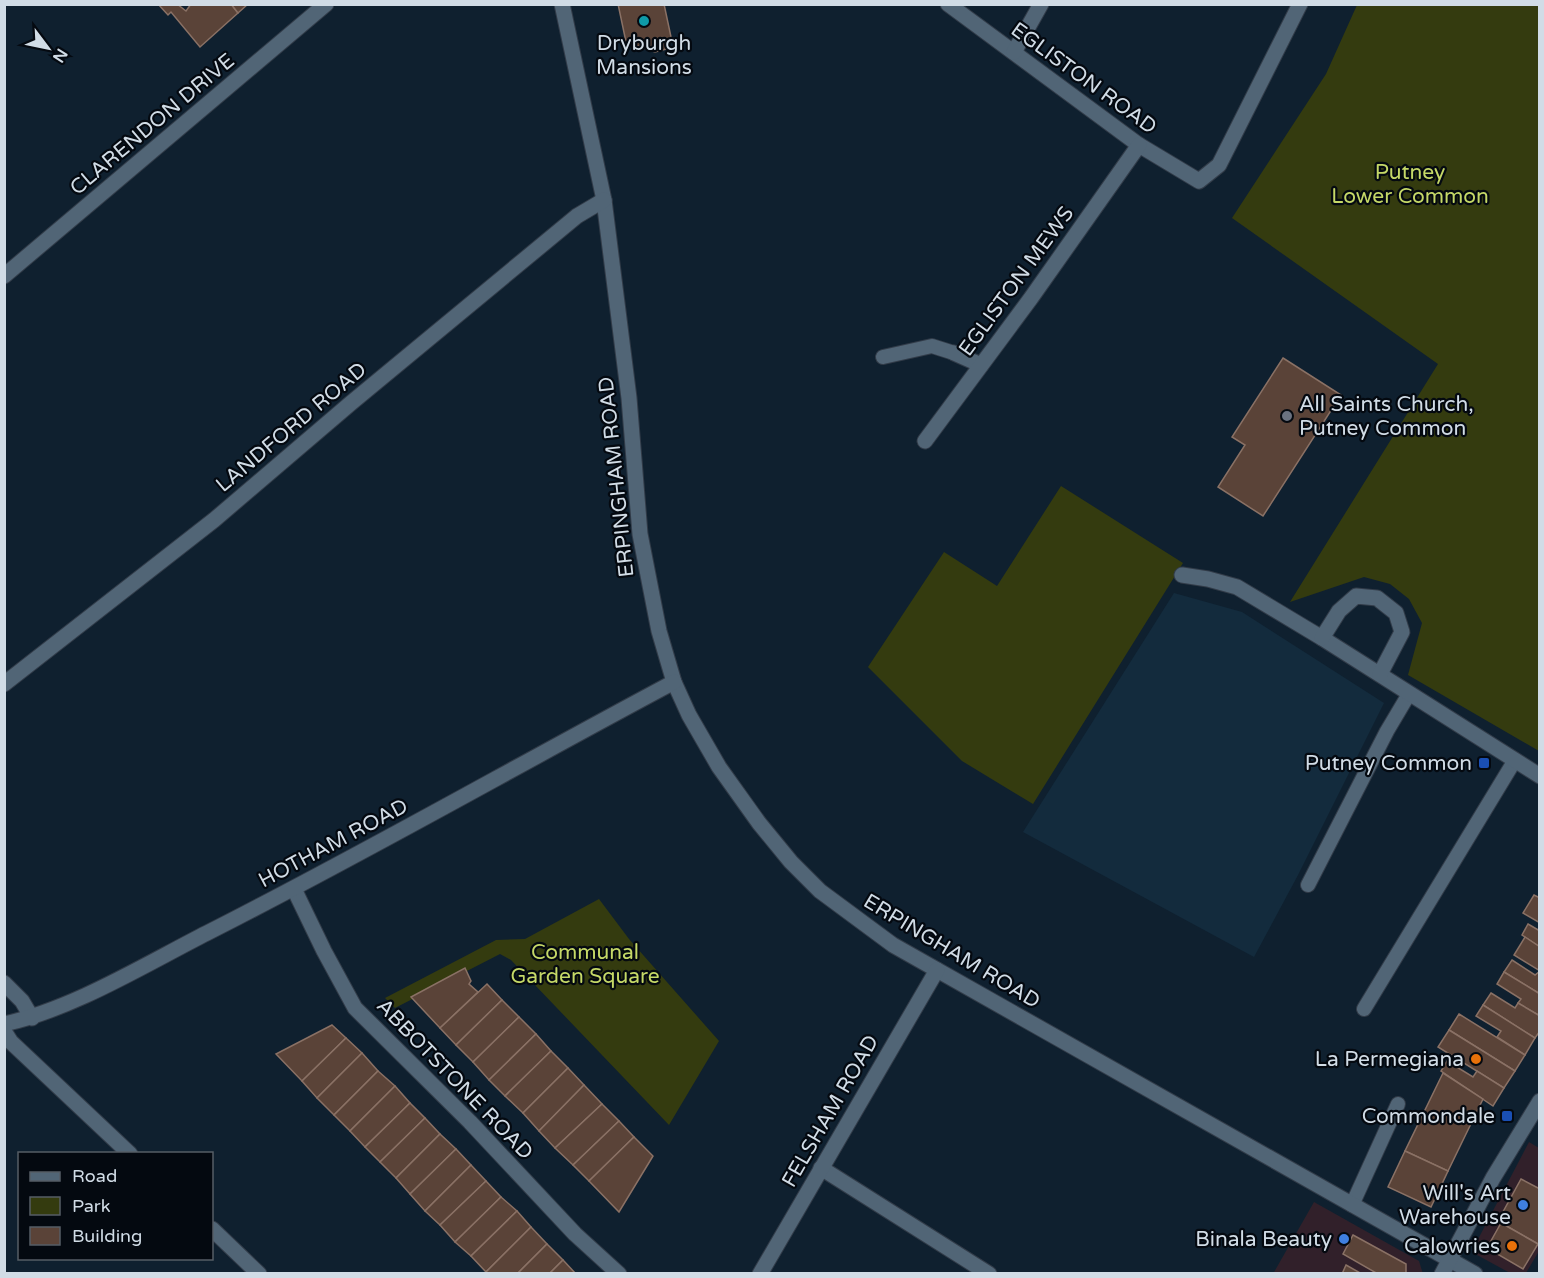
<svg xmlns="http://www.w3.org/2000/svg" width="1544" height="1278" font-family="'Varela Round',sans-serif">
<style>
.commercial{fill:#31202a}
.built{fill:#132b3d}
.green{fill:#343b0f}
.building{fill:#5a4338;stroke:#8a7165;stroke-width:1.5}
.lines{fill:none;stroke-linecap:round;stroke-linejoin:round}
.service-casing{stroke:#323c49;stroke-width:16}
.minor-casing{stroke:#323c49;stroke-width:17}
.secondary-casing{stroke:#323c49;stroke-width:17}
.service{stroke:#516576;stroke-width:14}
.minor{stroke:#516576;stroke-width:15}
.secondary{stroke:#516576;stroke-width:15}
.culture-dot{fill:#0f9aa8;stroke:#040910;stroke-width:2}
.worship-dot{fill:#6b7280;stroke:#040910;stroke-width:2}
.transit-dot{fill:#1a4fb4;stroke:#040910;stroke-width:2}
.food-dot{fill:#e8710a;stroke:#040910;stroke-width:2}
.shop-dot{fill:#3f7fe0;stroke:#040910;stroke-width:2}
.labels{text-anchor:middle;stroke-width:4.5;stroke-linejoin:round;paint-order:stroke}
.poi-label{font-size:21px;fill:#d1dce6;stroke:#040910;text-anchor:end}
.street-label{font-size:21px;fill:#d1dce6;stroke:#040910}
.park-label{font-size:21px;fill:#c5d867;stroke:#040910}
</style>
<rect width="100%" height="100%" fill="#0f202f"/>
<g class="commercial">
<polygon points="1529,1142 1539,1148 1539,1251 1526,1273 1510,1273 1477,1255 1475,1245"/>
<polygon points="1314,1202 1419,1261 1423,1274 1273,1274"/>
</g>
<polygon class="built" points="1174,593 1242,612 1384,703 1298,875 1254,957 1023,832"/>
<g class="green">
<polygon points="1357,5 1539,5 1539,751 1408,675 1422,623 1409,599 1390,584 1364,577 1290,602 1438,364 1232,218 1326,74"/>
<polygon points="1061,486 1183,563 1033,804 962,761 868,667 944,552 997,586"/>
<polygon points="599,899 629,939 719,1041 669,1125 511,960 500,954 395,1008 385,998 496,940 525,939"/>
</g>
<g class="building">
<polygon points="158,4 177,4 186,11 191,4 231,4 238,13 200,47 171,12 168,15"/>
<polygon points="231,4 248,4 238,13"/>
<polygon points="618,4 664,4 671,37 666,49 655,52 626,42"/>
<polygon points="1283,358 1341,395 1263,516 1218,487 1245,445 1232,437"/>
<polygon points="1534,895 1540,898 1540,923 1523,913"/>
<polygon points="1528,924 1540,931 1540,947 1522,935"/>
<polygon points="1525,937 1540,947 1540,971 1514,955"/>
<polygon points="1512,960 1535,975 1540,971 1540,994 1504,972"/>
<polygon points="465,968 471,981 469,984 478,992 440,1028 411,997"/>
<polygon points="1504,972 1540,994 1540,1016 1518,1003 1521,999 1497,984"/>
<polygon points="487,984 502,1000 456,1045 440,1028"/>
<polygon points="1491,993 1515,1008 1518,1003 1540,1016 1540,1031 1535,1038 1483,1005"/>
<polygon points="502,1000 519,1017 473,1062 456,1045"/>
<polygon points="1483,1005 1535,1038 1525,1055 1497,1037 1501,1031 1476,1016"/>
<polygon points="1459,1014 1525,1055 1515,1071 1449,1030"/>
<polygon points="519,1017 536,1034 489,1080 473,1062"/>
<polygon points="332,1025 346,1038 302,1081 276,1054"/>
<polygon points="1449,1030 1515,1071 1504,1088 1438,1047"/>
<polygon points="536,1034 551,1051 505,1096 489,1080"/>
<polygon points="346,1038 362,1053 317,1098 302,1081"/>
<polygon points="551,1051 568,1068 523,1113 505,1096"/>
<polygon points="362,1053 378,1071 334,1115 317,1098"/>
<polygon points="1447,1061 1473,1077 1477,1071 1504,1088 1493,1106 1441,1071"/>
<polygon points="568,1068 584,1085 539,1131 523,1113"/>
<polygon points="378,1071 395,1086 350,1131 334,1115"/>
<polygon points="1443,1073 1483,1099 1448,1171 1405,1151"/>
<polygon points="584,1085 602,1104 555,1148 539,1131"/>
<polygon points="395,1086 410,1103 365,1147 350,1131"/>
<polygon points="410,1103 425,1118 380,1162 365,1147"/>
<polygon points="602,1104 619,1121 573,1165 555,1148"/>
<polygon points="425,1118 440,1134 396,1178 380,1162"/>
<polygon points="619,1121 634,1137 589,1181 573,1165"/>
<polygon points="440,1134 456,1149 410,1194 396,1178"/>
<polygon points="634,1137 653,1156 619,1212 589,1181"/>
<polygon points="456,1149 471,1165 425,1211 410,1194"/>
<polygon points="1405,1151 1448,1171 1431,1207 1388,1187"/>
<polygon points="471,1165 486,1181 440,1225 425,1211"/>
<polygon points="1521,1179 1540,1189 1540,1245 1498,1221"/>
<polygon points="486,1181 501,1197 455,1242 440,1225"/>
<polygon points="501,1197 517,1211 471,1256 455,1242"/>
<polygon points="517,1211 531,1227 486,1272 471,1256"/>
<polygon points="1501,1223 1538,1244 1523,1269 1487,1248"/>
<polygon points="531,1227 547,1244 517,1274 487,1274 486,1272"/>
<polygon points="1353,1235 1406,1264 1406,1274 1378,1274 1343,1254"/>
<polygon points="547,1244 563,1260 549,1274 517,1274"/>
<polygon points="563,1260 576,1274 549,1274"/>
<polygon points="1346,1265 1362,1274 1342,1274"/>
</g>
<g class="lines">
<defs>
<g id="service">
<polyline points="883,357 932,346 954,353"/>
<polyline points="1308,885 1387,731 1409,694"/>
<polyline points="1364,1009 1515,760"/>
<polyline points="1352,1205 1398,1104"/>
</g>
<g id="minor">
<polyline points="562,4 604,200 629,398 640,534 659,631 674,682 689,715 719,767 759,823 791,862 820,891 893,945 1475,1274"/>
<polyline points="948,4 1139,145 1199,181 1219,165 1300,4"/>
<polyline points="1014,52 1041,4"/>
<polyline points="4,276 326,4"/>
<polyline points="954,353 981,365"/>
<polyline points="925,441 1031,298 1139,145"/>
<polyline points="1182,575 1208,579 1237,587 1322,638 1540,776"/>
<polyline points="1322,638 1339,611 1356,596 1377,598 1396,613 1402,632 1380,674"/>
<polyline points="4,684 214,520 351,403 577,216 604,200"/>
<polyline points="294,889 324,951 355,1008 470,1122 575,1234 619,1274"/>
<polyline points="4,983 22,1001 32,1018"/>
<path d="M 4,1024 C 73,1009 144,965 207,933 C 365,853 518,765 674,682"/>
<polyline points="4,1031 11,1042 130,1154"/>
<polyline points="821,1168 989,1274"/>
<polyline points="212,1229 259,1274"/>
<polyline points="760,1274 937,970"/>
</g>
<polyline id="secondary" points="1442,1274 1493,1178 1540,1101"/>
</defs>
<use href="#service" class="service-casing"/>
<use href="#minor" class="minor-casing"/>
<use href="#secondary" class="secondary-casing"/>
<use href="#service" class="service"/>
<use href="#minor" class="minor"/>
<use href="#secondary" class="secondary"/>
</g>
<circle class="culture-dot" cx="644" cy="21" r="6"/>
<circle class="worship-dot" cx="1287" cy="416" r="6"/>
<g class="transit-dot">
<rect x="1478" y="757" width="12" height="12" rx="3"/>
<rect x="1501" y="1110" width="12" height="12" rx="3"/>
</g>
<g class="food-dot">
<circle cx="1476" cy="1059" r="6"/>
<circle cx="1512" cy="1246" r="6"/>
</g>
<g class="shop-dot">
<circle cx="1523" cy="1205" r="6"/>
<circle cx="1344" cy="1239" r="6"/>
</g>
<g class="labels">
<g class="poi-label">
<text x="644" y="50" text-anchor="middle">Dryburgh<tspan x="644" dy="24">Mansions</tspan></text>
<text x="1299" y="411" text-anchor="start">All Saints Church,<tspan x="1299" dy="24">Putney Common</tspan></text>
<text x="1472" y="770">Putney Common</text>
<text x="1464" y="1066">La Permegiana</text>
<text x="1495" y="1123">Commondale</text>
<text x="1511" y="1200">Will's Art<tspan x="1511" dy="24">Warehouse</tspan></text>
<text x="1332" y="1246">Binala Beauty</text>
<text x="1500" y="1253">Calowries</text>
</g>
<g class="street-label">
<text transform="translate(1084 78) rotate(36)" y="7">EGLISTON ROAD</text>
<text transform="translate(152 124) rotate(-40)" y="7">CLARENDON DRIVE</text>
<text transform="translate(1016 281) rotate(-54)" y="7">EGLISTON MEWS</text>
<text transform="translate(291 427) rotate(-40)" y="7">LANDFORD ROAD</text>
<text transform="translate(616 477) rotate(-96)" y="7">ERPINGHAM ROAD</text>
<text transform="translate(333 843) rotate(-28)" y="7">HOTHAM ROAD</text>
<text transform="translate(952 951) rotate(31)" y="7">ERPINGHAM ROAD</text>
<text transform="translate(455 1079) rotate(46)" y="7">ABBOTSTONE ROAD</text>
<text transform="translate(830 1111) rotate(-60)" y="7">FELSHAM ROAD</text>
</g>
<g class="park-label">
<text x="1410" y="179">Putney<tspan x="1410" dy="24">Lower Common</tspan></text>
<text x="585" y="959">Communal<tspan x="585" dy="24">Garden Square</tspan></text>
</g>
</g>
<rect width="1544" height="1278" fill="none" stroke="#d1dce6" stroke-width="12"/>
<rect x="18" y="1152" width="195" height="108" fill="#040910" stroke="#565d66" stroke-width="1.5"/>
<rect x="30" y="1172" width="30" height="9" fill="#516576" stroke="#565d66" stroke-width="1.5"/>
<text x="72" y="1182" font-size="18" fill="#d1dce6">Road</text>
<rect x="30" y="1197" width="30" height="18" fill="#343b0f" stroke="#565d66" stroke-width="1.5"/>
<text x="72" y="1212" font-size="18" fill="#d1dce6">Park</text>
<rect x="30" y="1227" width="30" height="18" fill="#5a4338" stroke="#565d66" stroke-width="1.5"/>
<text x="72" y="1242" font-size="18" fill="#d1dce6">Building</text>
<g transform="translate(48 48) rotate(122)" stroke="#040910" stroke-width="4.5" paint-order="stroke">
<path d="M0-4.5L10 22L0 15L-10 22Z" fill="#d1dce6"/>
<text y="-9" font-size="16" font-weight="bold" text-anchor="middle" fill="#d1dce6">N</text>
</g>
</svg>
